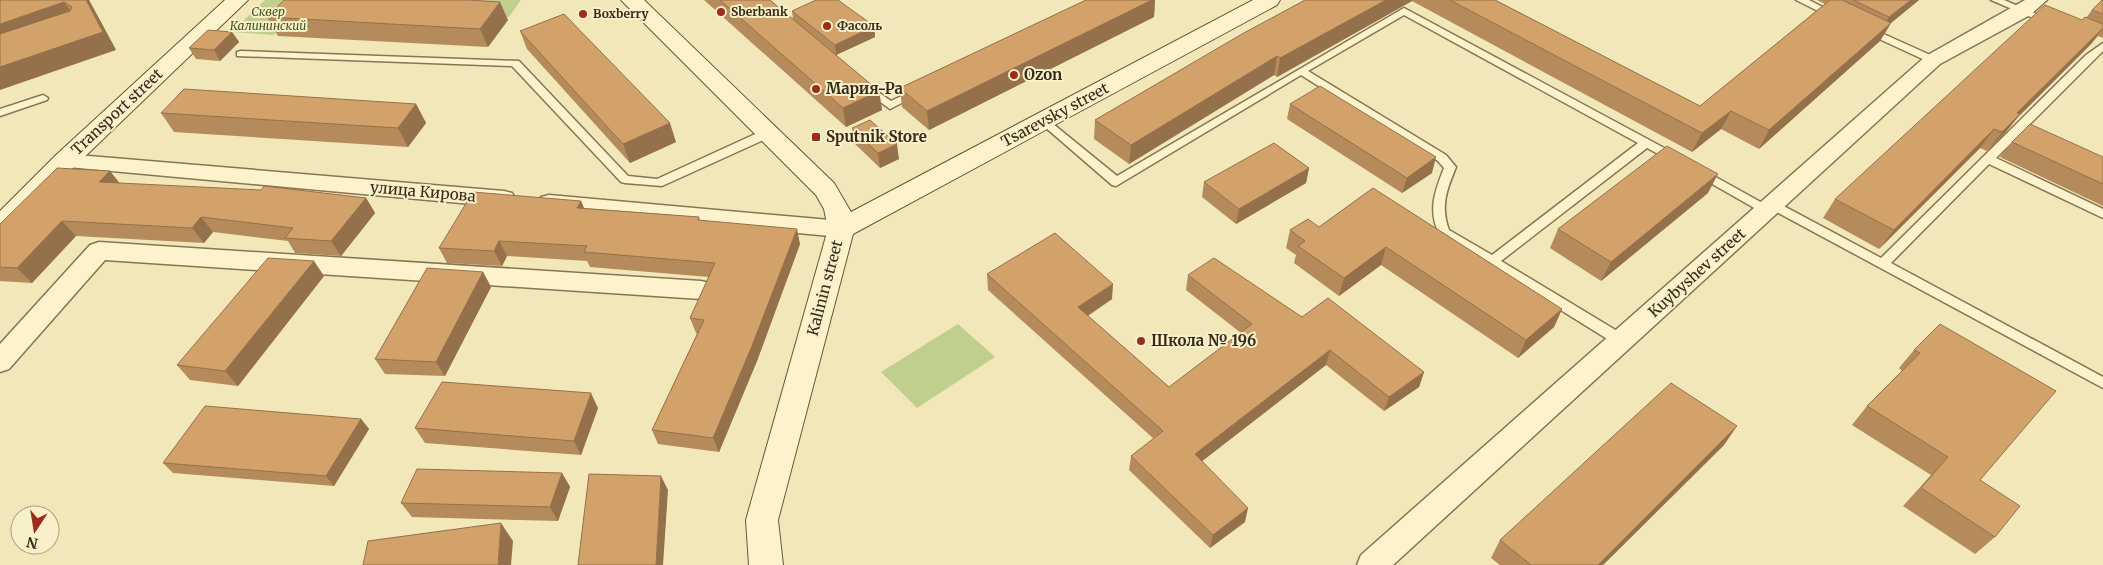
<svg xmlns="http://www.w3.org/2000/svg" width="2103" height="565" font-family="Merriweather,serif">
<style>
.green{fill:#c0cf8d}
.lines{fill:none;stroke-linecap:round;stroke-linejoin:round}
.lane-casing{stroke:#887553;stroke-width:3}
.street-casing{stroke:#887553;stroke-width:3}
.secondary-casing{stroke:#6a5636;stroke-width:2}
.lane{fill:#fcf3cc;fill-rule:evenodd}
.street{fill:#fcf3cc;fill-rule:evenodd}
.secondary{fill:#fcf3cc;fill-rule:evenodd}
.wall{fill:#b58b5c}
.shaded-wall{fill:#94714b}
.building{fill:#d3a26b;stroke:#94714b}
.poi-dot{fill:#9c2c1e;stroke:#f8f0c9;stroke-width:2}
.labels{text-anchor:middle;stroke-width:4;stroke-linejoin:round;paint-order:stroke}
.far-park-label{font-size:12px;font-style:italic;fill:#40541e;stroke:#f8f0c9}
.far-poi-label{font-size:12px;font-weight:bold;fill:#362a19;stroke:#f8f0c9;text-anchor:start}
.poi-label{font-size:15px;font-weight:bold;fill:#362a19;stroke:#f8f0c9;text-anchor:start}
.street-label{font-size:15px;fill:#362a19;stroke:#f8f0c9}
</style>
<rect width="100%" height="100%" fill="#f1e7b9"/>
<g class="green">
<polygon points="265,0 521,0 509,17 302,5 274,35 232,32"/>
<polygon points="958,324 995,357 917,408 881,372"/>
</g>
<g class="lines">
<defs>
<g id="lane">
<polygon points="1796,0 1809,0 1838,15 1836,17 1830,17"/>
<polygon points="1991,0 2004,0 2055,22 2050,25 2047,24"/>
<path d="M 1404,8 L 1679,156 L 1681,159 L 1675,163 L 1647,148 L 1501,261 L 1627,337 L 1629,341 L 1627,345 L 1617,345 L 1440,235 C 1427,211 1435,191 1444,168 L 1438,161 L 1301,75 L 1116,186 L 1112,185 L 1038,121 L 1039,119 L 1047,119 L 1117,176 ZM 1404,15 L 1638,143 L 1492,255 L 1449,230 C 1440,206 1447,189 1456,167 L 1446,155 L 1308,71 Z"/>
<polygon points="1868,27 1937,58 1938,60 1937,62 1929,62 1864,32 1864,28"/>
<polygon points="2103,43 2103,51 1996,158 2103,209 2103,218 1989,164 1891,263 2103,377 2103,388 1773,210 1767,214 1763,213 1693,173 1695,170 1703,170 1766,205 1772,201 1776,202 1881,258 2086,55"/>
<polygon points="241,51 519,61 628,176 657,179 764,130 772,130 773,133 772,136 662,186 625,183 621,182 512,66 237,56 237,52"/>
<polygon points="868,85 891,101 912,91 920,91 921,93 890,109 864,90 864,86"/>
<polygon points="43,95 48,98 47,100 0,116 0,109"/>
</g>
<g id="street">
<polygon points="2025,0 2047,0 2030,15 1940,64 1393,565 1357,565 1361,555 1926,56"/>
<polygon points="65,154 504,191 512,193 516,199 512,205 504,207 57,166 54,161 57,156"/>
<polygon points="549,195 841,221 849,223 853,229 849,235 841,237 541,209 537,203 541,197"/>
<polygon points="99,242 701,281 710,283 714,290 710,297 701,299 105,260 9,369 0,372 0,344 90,245"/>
</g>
<g id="secondary">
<polygon points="225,0 248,0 74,167 9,233 0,236 0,211 56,155"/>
<polygon points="621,0 644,0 834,183 851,212 1253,0 1280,0 1277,5 853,234 778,520 783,565 749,565 746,520 828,229 824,209 816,195"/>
</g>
</defs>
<use href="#lane" class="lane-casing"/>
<use href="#street" class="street-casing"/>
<use href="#secondary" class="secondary-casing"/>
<use href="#lane" class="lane"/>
<use href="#street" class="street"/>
<use href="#secondary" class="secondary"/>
</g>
<g class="wall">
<polygon points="0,0 89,0 116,50"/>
<polygon points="704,0 770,0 793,19 792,11 874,26 875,37 836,55 879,91 882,110 846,127"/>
<polygon points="1086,0 1155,0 1154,17 929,130 902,107 900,88"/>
<polygon points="1305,0 1495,0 1700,106 1825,4 1817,0 1919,0 1891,23 1880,41 1759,149 1721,129 1692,152 1412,1 1277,77 1274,75 1129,164 1094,139 1095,120"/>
<polygon points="2103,0 2103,38 2098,36 2091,44 2018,117 2005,133 1987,151 1980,148 1879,249 1823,218 1835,199 2086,18 2092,10"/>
<polygon points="267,17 508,20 488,47 278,36"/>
<polygon points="520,31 676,142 630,163 527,49"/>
<polygon points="232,32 239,42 220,61 196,59 189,48"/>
<polygon points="416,104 426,123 408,147 174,132 161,113"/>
<polygon points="1290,104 1432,173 1402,193 1287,119"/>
<polygon points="852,128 899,159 880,168 854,143"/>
<polygon points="2012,142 2103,157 2103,206 2000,157"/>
<polygon points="1309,168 1306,183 1236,224 1202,197 1204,182"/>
<polygon points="120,183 366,198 375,213 341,256 295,253 288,241 213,232 204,243 76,236 32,283 0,281 0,224"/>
<polygon points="1373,188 1562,309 1554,327 1518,358 1381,265 1339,296 1294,263 1296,255 1286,248 1290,230 1319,227"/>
<polygon points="1708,193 1601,281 1550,248 1558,229"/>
<polygon points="581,201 584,208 699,217 700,221 800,244 757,361 719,452 658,444 652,430 697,334 696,333 690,318 709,277 590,267 587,261 507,256 502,266 447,263 439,248"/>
<polygon points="483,272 491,287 445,376 385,374 375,359"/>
<polygon points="987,274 1112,299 1088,316 1169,387 1241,333 1186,290 1188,275 1302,317 1424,372 1419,387 1384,411 1326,365 1202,461 1245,522 1210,548 1129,470 1131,456 1154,439 988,290"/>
<polygon points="324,276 238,386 190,380 177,365"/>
<polygon points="1940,324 1995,537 1975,554 1903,506 1931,475 1852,425 1867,406 1902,371 1899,368 1914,350"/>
<polygon points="598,408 581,455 425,443 415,428"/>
<polygon points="361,419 369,429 334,486 173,473 163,463"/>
<polygon points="1724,445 1603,565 1500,565 1491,558 1500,540"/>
<polygon points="562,473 570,487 558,521 412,517 401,503"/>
</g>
<g class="shaded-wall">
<polygon points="86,0 89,0 116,50 0,90 0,67"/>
<polygon points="1152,0 1155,0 1154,17 929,130 927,111"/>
<polygon points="1386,0 1413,0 1412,1 1277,77 1280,58"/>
<polygon points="1911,0 1919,0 1891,23 1880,41 1759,149 1769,130 1881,31 1889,17"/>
<polygon points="64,2 77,20 0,47 0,24"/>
<polygon points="500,2 508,20 488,47 480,29"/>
<polygon points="874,26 875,37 836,55 835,45"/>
<polygon points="2103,28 2091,44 2018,117 2005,133 1987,151 2017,113"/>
<polygon points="232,32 239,42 220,61 214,50"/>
<polygon points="1277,56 1274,75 1129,164 1131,145"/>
<polygon points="879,91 882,110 846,127 843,108"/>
<polygon points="416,104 426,123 408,147 398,128"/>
<polygon points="1731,111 1721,129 1692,152 1702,133"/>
<polygon points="670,123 676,142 630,163 623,144"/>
<polygon points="1994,129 1980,148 1879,249 1894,230"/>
<polygon points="897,144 899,159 880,168 878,153"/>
<polygon points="1436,157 1432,173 1402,193 1407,178"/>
<polygon points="1309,168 1306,183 1236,224 1239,209"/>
<polygon points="110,171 122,186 99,182"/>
<polygon points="1718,174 1708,193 1601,281 1611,262"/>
<polygon points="366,198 375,213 341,256 331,241"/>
<polygon points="581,201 587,216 577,208"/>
<polygon points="201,217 213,232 204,243 192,228"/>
<polygon points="62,221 76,236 32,283 17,268"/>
<polygon points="797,229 800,244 757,361 719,452 713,438"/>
<polygon points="499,241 507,256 502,266 494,251"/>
<polygon points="1386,247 1381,265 1339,296 1344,278"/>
<polygon points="314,261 324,276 238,386 225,371"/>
<polygon points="483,272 491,287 445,376 436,362"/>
<polygon points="1113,284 1112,299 1078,322 1078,307"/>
<polygon points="1562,309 1554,327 1518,358 1526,340"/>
<polygon points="1330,350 1326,365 1192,469 1195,454"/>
<polygon points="1424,372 1419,387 1384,411 1389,397"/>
<polygon points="591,393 598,408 581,455 574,441"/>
<polygon points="361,419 369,429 334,486 326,476"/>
<polygon points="1737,426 1724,445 1603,565 1598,565"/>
<polygon points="562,473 570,487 558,521 550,507"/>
<polygon points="661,476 668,490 663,565 656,565"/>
<polygon points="1248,508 1245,522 1210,548 1213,535"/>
<polygon points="501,523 513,541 511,565 498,565"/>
</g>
<g class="building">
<polygon points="0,0 86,0 103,32 0,67 0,34 70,11 72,7 64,2 0,24"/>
<polygon points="284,0 468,0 500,2 480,29 267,17"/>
<polygon points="720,0 770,0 879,91 843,108"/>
<polygon points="816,0 838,0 874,26 835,45 792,11"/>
<polygon points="1086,0 1152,0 927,111 900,88"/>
<polygon points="1305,0 1386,0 1280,58 1277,56 1131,145 1095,120 1242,34"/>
<polygon points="1450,0 1495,0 1700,106 1830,0 1842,0 1891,23 1769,130 1731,111 1702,133"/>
<polygon points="1853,0 1911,0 1889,17"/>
<polygon points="2102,0 2103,0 2103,14 2092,10"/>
<polygon points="2045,5 2082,20 2085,17 2103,24 2103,28 2017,113 2020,114 2002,132 1994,129 1894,230 1835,199"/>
<polygon points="564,14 670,123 623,144 520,31"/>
<polygon points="208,30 232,32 214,50 189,48"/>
<polygon points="1320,86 1436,157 1407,178 1290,104"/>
<polygon points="184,89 416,104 398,128 161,113"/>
<polygon points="870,120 897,144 878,153 852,128"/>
<polygon points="2030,124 2103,157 2103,184 2012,142"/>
<polygon points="1274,143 1309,168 1239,209 1204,182"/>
<polygon points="1667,146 1718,174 1611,262 1558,229"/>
<polygon points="57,168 110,171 99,182 261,190 264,186 366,198 331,241 285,238 293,228 201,217 192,228 62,221 17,268 0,267 0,224"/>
<polygon points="1373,188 1562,309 1526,340 1386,247 1344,278 1298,246 1305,241 1290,230 1308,219 1319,227"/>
<polygon points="473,192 581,201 577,208 699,217 698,220 797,229 752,346 713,438 652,430 704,320 690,318 715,263 584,252 587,246 499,241 494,251 439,248"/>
<polygon points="1055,233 1113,284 1078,307 1169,387 1252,324 1188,275 1214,258 1302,317 1328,298 1424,372 1389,397 1330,350 1195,454 1248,508 1213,535 1131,456 1163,431 987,274"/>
<polygon points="268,258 314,261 225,371 177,365"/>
<polygon points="427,268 483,272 436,362 375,359"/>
<polygon points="1940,324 2056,391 1980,480 2020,506 1995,537 1921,488 1948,457 1867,406 1920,353 1914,350"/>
<polygon points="442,382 591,393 574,441 415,428"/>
<polygon points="1671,383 1737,426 1598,565 1531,565 1500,540"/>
<polygon points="205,406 361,419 326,476 163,463"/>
<polygon points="417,469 562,473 550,507 401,503"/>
<polygon points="589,474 661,476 656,565 578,565"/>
<polygon points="501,523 498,565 363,565 368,541"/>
</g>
<g class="poi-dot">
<circle cx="721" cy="12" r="5"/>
<circle cx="583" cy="14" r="5"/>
<circle cx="827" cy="26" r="5"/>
<circle cx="1014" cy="75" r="5"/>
<circle cx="816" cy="89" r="5"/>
<rect x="811" y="132" width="10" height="10" rx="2.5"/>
<circle cx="1141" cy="341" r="5"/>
</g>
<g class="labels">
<g class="far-park-label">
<text x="268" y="16">Сквер<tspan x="268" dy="14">Калининский</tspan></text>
</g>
<g class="far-poi-label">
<text x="731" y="16">Sberbank</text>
<text x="593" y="18">Boxberry</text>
<text x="837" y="30">Фасоль</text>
</g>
<g class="poi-label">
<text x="1024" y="80">Ozon</text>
<text x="826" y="94">Мария-Ра</text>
<text x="826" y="142">Sputnik Store</text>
<text x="1151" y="346">Школа № 196</text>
</g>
<g class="street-label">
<text transform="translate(117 112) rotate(-43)" y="5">Transport street</text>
<text transform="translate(1055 115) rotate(-28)" y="5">Tsarevsky street</text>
<text transform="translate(423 192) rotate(5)" y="5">улица Кирова</text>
<text transform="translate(1697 273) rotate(-42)" y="5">Kuybyshev street</text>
<text transform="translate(825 288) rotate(-75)" y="5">Kalinin street</text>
</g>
</g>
<g transform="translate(35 530) rotate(192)"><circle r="24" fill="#f8f0c9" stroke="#aaa183"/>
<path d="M0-4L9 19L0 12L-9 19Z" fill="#9c2c1e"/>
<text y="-8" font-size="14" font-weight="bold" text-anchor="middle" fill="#362a19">N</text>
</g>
</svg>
